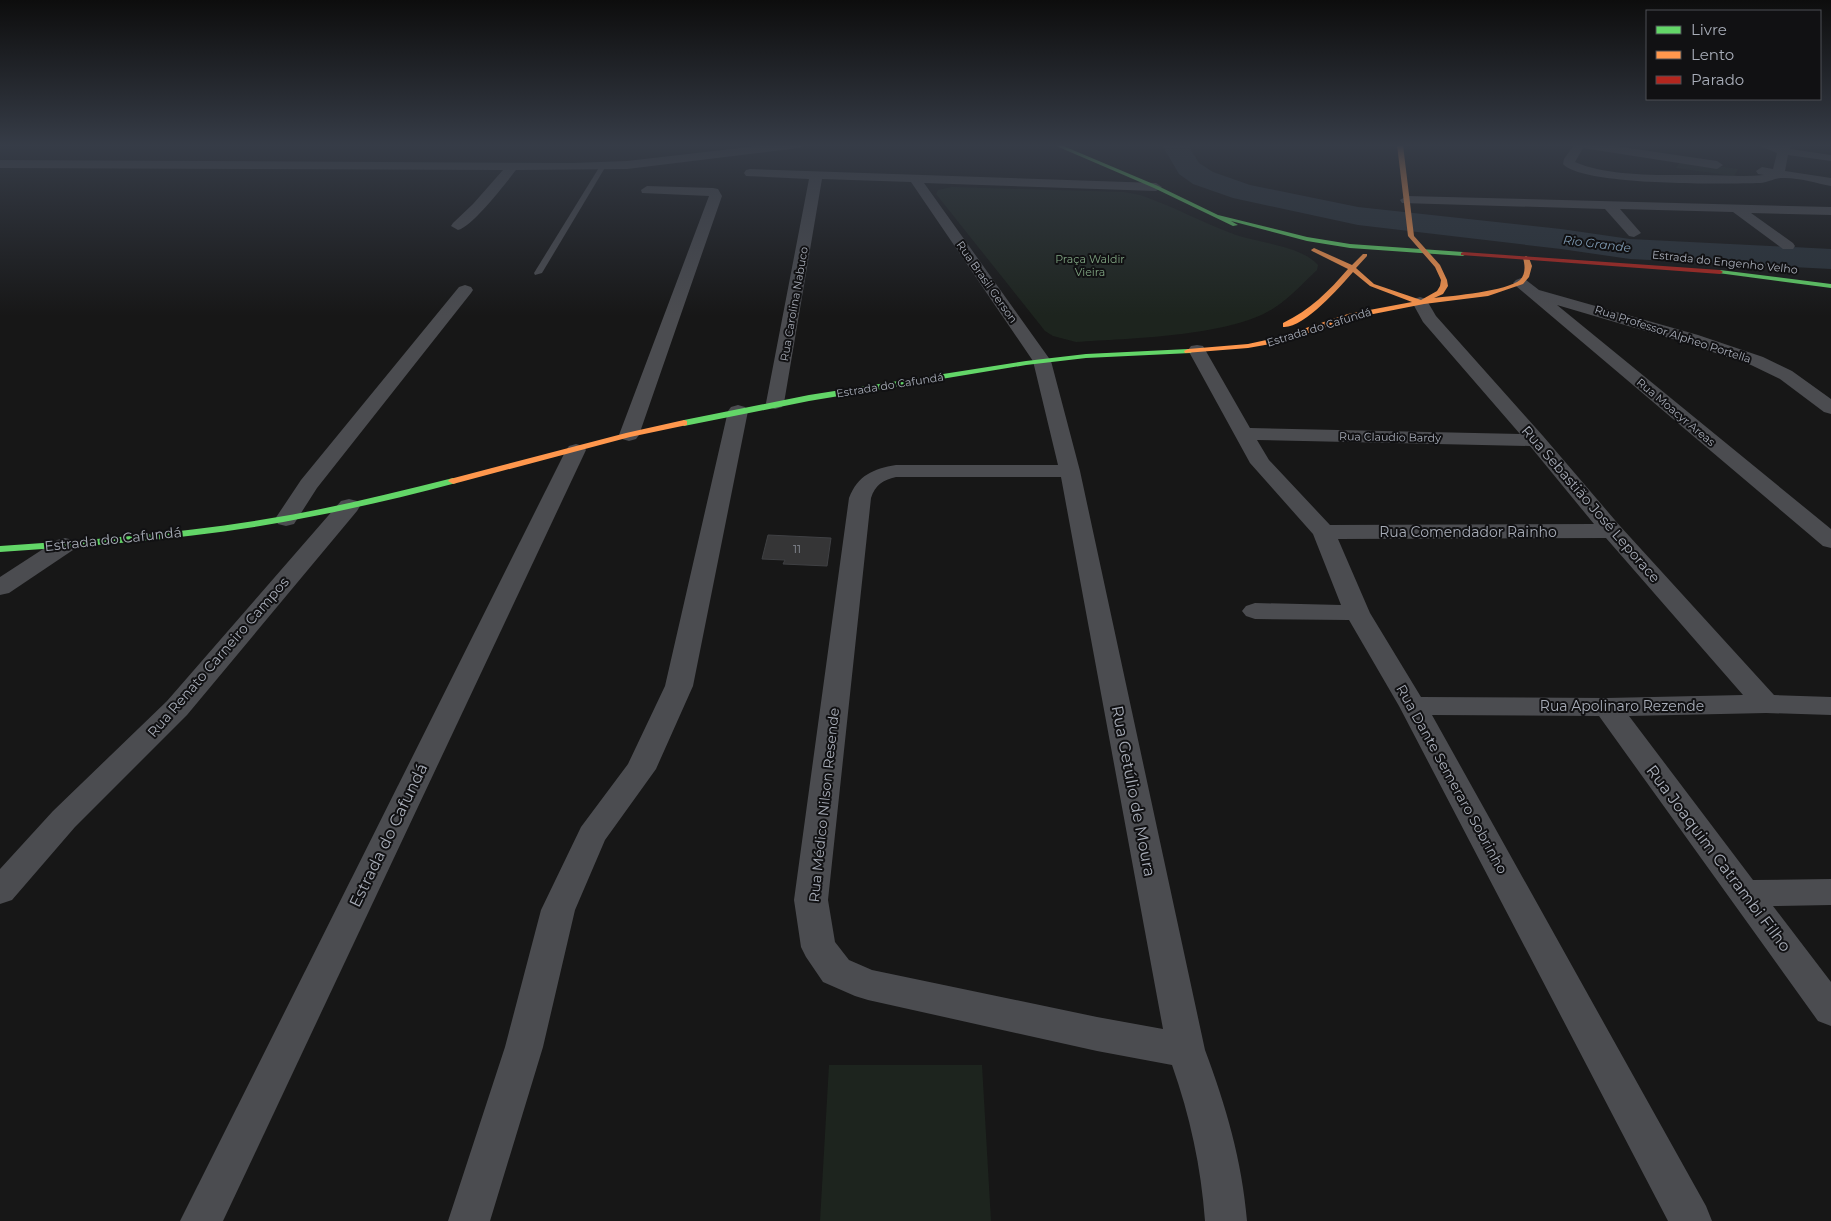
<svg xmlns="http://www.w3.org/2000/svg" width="1831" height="1221" font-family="Montserrat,sans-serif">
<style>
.green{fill:#1d241e}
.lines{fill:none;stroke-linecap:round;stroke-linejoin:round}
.river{fill:#2a3239;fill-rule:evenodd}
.building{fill:#353536;stroke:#3f4043}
.lane{fill:#4b4c50;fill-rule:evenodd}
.street{fill:#4b4c50;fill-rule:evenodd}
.fast{fill:#63d668;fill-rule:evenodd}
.slow{fill:#ff974d;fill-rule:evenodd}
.jam{fill:#b3261e;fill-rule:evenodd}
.labels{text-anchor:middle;stroke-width:4;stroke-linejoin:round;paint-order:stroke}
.far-park-label{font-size:11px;fill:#7fa381;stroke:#111113}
.far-street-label{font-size:11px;fill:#a8adb8;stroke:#111113}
.number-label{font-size:11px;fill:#8b8f98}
.far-water-label{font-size:12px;font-style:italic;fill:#7f9bb3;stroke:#111113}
.street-label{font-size:14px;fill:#a8adb8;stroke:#111113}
.near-street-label{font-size:16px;fill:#a8adb8;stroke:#111113}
</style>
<rect width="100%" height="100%" fill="#171717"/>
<g class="green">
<polygon points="1680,161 1738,169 1734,176 1676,168"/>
<path d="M 952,187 L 1124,192 L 1140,195 C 1173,206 1203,223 1236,235 C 1260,243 1301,246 1318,265 L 1317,270 C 1304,282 1290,298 1274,308 C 1229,337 1130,338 1076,342 L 1053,336 L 1045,331 L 936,194 L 938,190 Z"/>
<polygon points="829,1065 982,1065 991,1221 820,1221"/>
</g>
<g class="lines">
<polygon class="river" points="1162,145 1188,145 1199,163 1213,172 1250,185 1358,207 1561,229 1630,239 1831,249 1831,269 1630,259 1561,249 1358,225 1233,198 1193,184 1179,174"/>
</g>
<polygon class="building" points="768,535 831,538 827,566 783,564 785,560 762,559"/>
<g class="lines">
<polygon class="lane" points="603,164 606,166 542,273 535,275 534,273 600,166"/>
<g class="street">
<path d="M 767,145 L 805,145 L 799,148 L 627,169 L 516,170 C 505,184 473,226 458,230 L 451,226 L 453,223 L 473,204 L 503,170 L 0,168 L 0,160 L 573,163 L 627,161 Z"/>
<path d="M 1574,145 L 1608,145 L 1717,161 L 1723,165 L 1717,169 L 1583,148 L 1575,162 C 1608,177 1665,175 1702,175 C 1722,175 1743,177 1764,175 L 1758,174 L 1756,171 L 1762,167 L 1773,169 L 1777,153 L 1758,145 L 1792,145 L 1790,149 L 1831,155 L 1831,161 L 1788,155 L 1785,171 L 1831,178 L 1831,186 C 1816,183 1797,177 1782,178 C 1775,178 1767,183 1760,183 C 1727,184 1582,186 1563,164 L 1564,159 Z"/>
<path d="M 750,169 L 1156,183 L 1162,187 L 1156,191 L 924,183 L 1051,361 L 1080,471 L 1205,1050 C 1226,1106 1242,1161 1247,1221 L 1205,1221 C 1201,1167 1190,1116 1172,1065 L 1097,1051 L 868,1000 L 855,996 L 823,982 L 806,957 L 801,947 L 794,900 L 849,498 C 858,475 873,469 896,465 L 1058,465 L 1033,361 L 911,182 L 822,179 L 784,403 L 782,407 L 775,409 L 768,407 L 766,403 L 809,179 L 746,176 L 744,173 L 746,170 ZM 896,477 L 1061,477 L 1163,1029 L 1097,1017 L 872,970 L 849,960 L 835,942 L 828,900 L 871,498 C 875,485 883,480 896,477 Z"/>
<polygon points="647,186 713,188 718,189 722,196 639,435 636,439 629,441 622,439 619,435 709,196 642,193 641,190"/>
<polygon points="1407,196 1831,207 1831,215 1751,213 1793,243 1795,246 1793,249 1783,249 1733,212 1620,209 1641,233 1634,237 1629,236 1605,209 1402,203 1400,200"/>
<polygon points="1521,278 1526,280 1539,290 1698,335 1763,357 1792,371 1831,399 1831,414 1824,412 1780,379 1751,365 1686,343 1557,305 1831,529 1831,548 1823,546 1516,286 1513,283 1516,280"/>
<polygon points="465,285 471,287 473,290 471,293 317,488 294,524 286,526 278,524 275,519 301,480 459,287"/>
<path d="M 1420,297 L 1426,299 L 1436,316 L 1543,436 L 1620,526 L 1774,695 L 1831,697 L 1831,715 L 1766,713 L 1629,716 L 1753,880 L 1831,879 L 1831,905 L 1773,906 L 1831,982 L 1831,1026 L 1818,1021 L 1599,716 L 1432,715 L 1706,1206 L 1712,1221 L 1668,1221 L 1399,706 L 1349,620 L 1255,619 L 1246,616 L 1242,611 L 1246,606 L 1255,603 L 1341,605 L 1313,534 L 1250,463 L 1188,350 L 1191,346 L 1197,345 L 1203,346 L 1250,428 L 1520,434 L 1423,322 L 1412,302 L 1414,299 ZM 1257,440 L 1530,446 L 1594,524 L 1330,525 L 1269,460 ZM 1606,538 L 1743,695 L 1607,698 L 1421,697 L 1370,613 L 1338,539 Z"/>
<polygon points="738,405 745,407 748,411 693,686 656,769 605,840 575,910 543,1047 490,1221 448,1221 505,1047 541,910 581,827 628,764 665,686 728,411 731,407"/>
<polygon points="576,444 583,446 586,450 223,1221 180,1221 566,450 569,446"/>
<polygon points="349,499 357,501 360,506 357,511 187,715 75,827 12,900 0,904 0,869 53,811 167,701 341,501"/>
<polygon points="65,538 73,540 77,545 73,550 9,593 0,595 0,577 57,540"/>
</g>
<g class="fast">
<polygon points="1054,145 1061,145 1158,186 1218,215 1307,237 1350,244 1463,252 1466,254 1463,256 1350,248 1307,241 1231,221 1238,225 1233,226 1154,188"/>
<polygon points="1720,270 1831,284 1831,288 1718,273 1718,271"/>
<polygon points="1188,349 1192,351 1191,353 1086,358 1026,365 809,401 684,426 680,423 684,420 809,395 1026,361 1086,354"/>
<path d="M 453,478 L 458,481 L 456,483 C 392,500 326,515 260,526 C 174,540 87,546 0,552 L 0,546 C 87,540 174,534 260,520 C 325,510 389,494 453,478 Z"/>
</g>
<g class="slow">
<path d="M 1397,145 L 1403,145 L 1414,236 L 1440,265 L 1447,280 L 1448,286 L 1443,294 L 1434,298 C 1452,296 1507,291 1520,280 C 1526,274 1525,265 1523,258 L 1526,256 L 1529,258 L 1532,266 L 1529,277 L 1523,284 L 1488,296 L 1424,304 L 1353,318 L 1281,342 L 1248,348 L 1185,353 L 1184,351 L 1188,349 L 1248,344 L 1276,338 L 1348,314 L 1412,302 L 1370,286 L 1353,272 C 1340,287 1303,329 1283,327 L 1283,323 C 1310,310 1329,291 1348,269 L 1312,251 L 1311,250 L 1314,248 L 1352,265 L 1363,254 L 1367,254 L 1367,256 L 1356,268 L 1374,284 L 1421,300 L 1437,291 L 1440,286 L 1441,280 L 1435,267 L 1408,236 Z"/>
<polygon points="684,420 687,421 687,425 630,437 453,484 448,481 450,479 626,433"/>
</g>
<polygon class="jam" points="1463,252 1720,270 1723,272 1720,274 1461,255 1461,253"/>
</g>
<linearGradient id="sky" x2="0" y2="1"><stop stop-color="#0d0d0d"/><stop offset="0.46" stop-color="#363c47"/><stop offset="1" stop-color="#363c47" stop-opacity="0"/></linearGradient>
<rect width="1831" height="316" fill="url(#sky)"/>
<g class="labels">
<g class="far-park-label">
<text x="1090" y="263">Praça Waldir<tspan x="1090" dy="13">Vieira</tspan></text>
</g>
<g class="far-street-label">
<text transform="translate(1725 262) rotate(6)" y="4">Estrada do Engenho Velho</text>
<text transform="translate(987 282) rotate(55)" y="4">Rua Brasil Gerson</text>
<text transform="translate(794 304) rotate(-80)" y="4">Rua Carolina Nabuco</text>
<text transform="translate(1319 327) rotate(-17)" y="4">Estrada do Cafundá</text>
<text transform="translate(1673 334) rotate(18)" y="4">Rua Professor Alpheo Portella</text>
<text transform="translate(890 385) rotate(-9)" y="4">Estrada do Cafundá</text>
<text transform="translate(1676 412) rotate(40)" y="4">Rua Moacyr Areas</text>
<text transform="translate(1390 437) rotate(1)" y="4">Rua Claudio Bardy</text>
</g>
<g class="number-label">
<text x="797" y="553">11</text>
</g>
<g class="far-water-label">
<text transform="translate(1597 244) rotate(7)" y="4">Rio Grande</text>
</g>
<g class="street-label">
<text transform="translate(1591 504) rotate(49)" y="5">Rua Sebastião José Leporace</text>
<text x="1468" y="537">Rua Comendador Rainho</text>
<text transform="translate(113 539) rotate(-6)" y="5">Estrada do Cafundá</text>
<text transform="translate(218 657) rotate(-49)" y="5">Rua Renato Carneiro Campos</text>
<text x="1622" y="711">Rua Apolinaro Rezende</text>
<text transform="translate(1452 779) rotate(61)" y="5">Rua Dante Semeraro Sobrinho</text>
<text transform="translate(824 805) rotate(-84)" y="5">Rua Médico Nilson Resende</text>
</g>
<g class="near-street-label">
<text transform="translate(1134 791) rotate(79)" y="6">Rua Getúlio de Moura</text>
<text transform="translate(388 835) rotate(-64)" y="6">Estrada do Cafundá</text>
<text transform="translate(1719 858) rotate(53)" y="6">Rua Joaquim Catrambi Filho</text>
</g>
</g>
<rect x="1646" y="10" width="175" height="90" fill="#111113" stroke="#4d4f55"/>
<rect x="1656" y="26" width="25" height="8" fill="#63d668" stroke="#4d4f55"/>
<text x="1691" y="35" font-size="15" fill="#a8adb8">Livre</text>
<rect x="1656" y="51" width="25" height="8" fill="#ff974d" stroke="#4d4f55"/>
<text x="1691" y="60" font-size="15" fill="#a8adb8">Lento</text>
<rect x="1656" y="76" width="25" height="8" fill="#b3261e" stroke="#4d4f55"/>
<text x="1691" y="85" font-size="15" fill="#a8adb8">Parado</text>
</svg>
